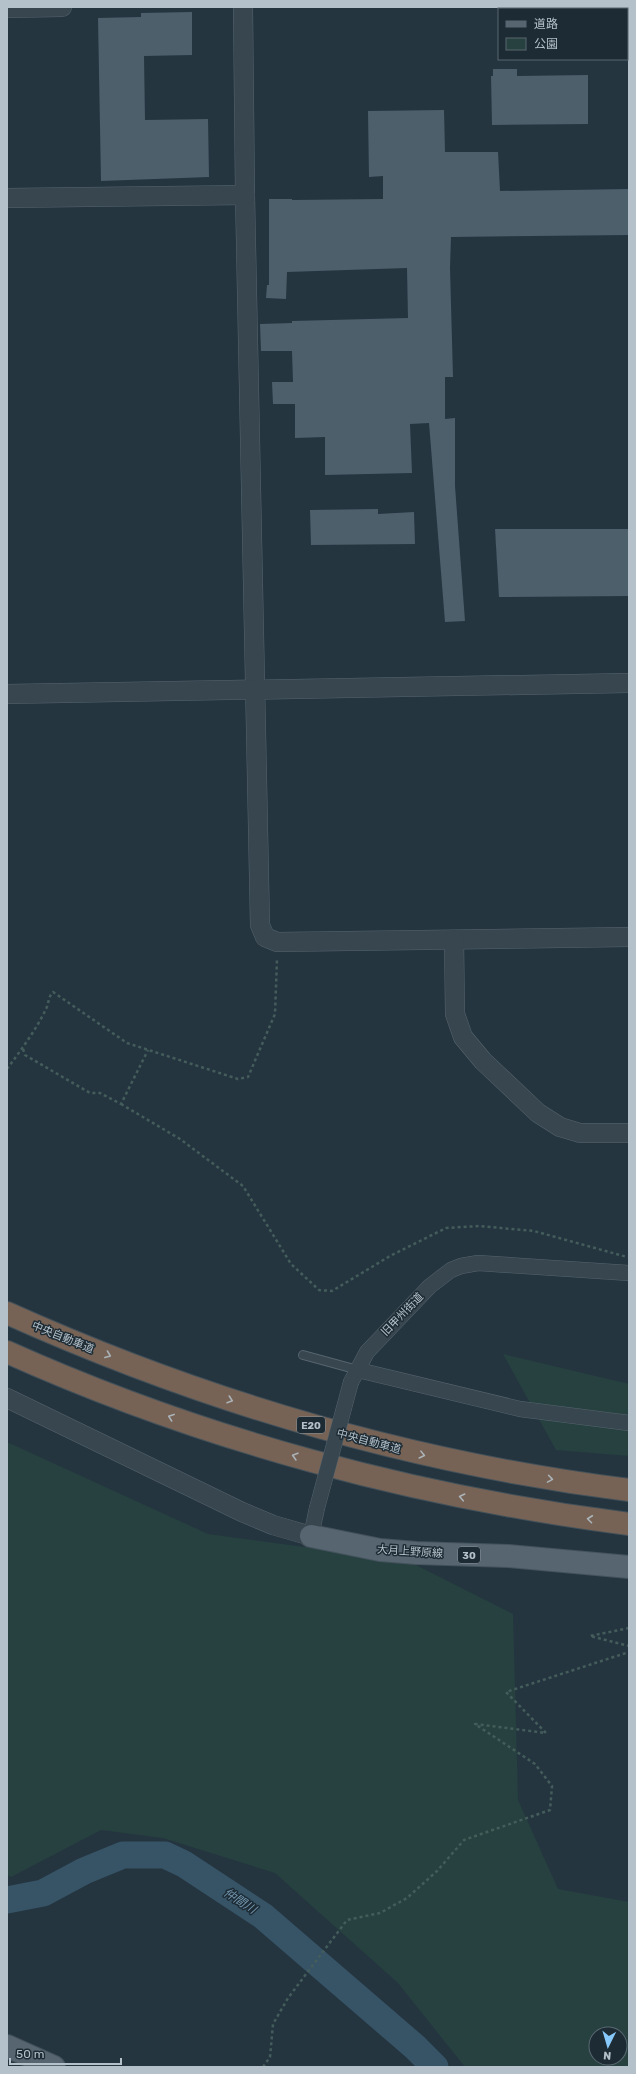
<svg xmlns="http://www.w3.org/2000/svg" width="636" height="2074" font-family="Rubik,'Noto Sans JP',sans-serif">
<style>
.green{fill:#26413f;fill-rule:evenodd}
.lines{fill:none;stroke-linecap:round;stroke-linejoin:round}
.river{stroke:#375467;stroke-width:27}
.building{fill:#4d5f6b}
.service-casing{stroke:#56646d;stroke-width:10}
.minor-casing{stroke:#56646d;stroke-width:16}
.tertiary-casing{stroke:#56646d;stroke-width:20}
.primary-casing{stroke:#44525c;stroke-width:24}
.motorway-casing{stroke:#43515a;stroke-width:24}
.path{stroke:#445d5b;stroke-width:2.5;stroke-dasharray:3 3;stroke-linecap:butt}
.service{stroke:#384650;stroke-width:8}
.minor{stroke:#384650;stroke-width:15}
.tertiary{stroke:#384650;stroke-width:19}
.primary{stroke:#566570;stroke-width:22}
.motorway{stroke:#766355;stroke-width:22}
.minor-bridge-casing{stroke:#56646d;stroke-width:16;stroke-linecap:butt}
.minor-bridge{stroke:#384650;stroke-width:15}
.oneway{stroke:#abb3b8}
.labels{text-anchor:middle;stroke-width:3;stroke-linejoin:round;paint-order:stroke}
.shield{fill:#1d2b35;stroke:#87949d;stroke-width:1}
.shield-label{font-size:10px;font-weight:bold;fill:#b4c1ca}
.street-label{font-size:11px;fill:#b4c1ca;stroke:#1d2b35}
.water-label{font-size:12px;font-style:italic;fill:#7397af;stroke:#1d2b35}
</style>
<rect width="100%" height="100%" fill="#243540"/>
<g class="green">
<polygon points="503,1354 629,1384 629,1456 556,1450"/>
<path d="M 7,1442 L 208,1534 L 408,1561 L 513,1614 L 518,1800 L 558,1889 L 629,1902 L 629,2067 L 465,2067 L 398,1983 L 275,1873 L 163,1838 L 101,1830 L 11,1877 L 7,1875 ZM 596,2034 L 620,2034 L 620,2058 L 596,2058 Z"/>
</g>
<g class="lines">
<polyline class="river" points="7,1900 43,1893 84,1871 123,1855 165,1855 184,1864 263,1916 415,2047 435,2067"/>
</g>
<g class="building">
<polygon points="192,12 192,55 144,56 145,120 208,119 209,177 101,181 98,18 141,17 141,13"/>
<polygon points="493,69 517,69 517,76 588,75 588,124 492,125 491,76 493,76"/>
<polygon points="444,110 445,152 498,152 500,191 629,189 629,235 451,237 450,268 453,377 445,377 445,419 455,418 455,486 465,621 445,622 429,423 410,424 412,473 325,475 325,437 295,438 295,404 273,404 272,382 293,382 292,351 261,351 260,324 292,323 292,321 408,318 407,268 287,272 286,299 266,298 267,285 269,285 269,199 292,199 292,200 383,199 383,176 369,177 368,111"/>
<polygon points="378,509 378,514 414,512 415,544 311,545 310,510"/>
<polygon points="495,529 629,529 629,596 499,597"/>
</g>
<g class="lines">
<defs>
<polyline id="service" points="303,1355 358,1370"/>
<g id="minor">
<polyline points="358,1370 520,1409 629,1423"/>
<polyline points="351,1382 367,1352 430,1286 451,1270 461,1266 478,1263 629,1273"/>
<polyline points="311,1536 317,1508"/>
</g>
<g id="tertiary">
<polyline points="243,7 245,195 260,925 265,937 277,942 629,937"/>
<polyline points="7,8 62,7"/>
<polyline points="7,198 245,195"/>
<polyline points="7,694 629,683"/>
<polyline points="454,940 455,1014 463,1037 483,1061 538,1113 560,1127 580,1133 629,1133"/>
<polyline points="7,1398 242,1512 273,1525 311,1536"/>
</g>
<g id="primary">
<polyline points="311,1536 380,1550 416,1553 508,1556 629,1567"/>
<polyline points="7,2046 54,2067"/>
</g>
<g id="motorway">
<path d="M 7,1313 C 205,1402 413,1463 629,1490"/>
<path d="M 7,1352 C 203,1440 416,1497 629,1524"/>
</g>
</defs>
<use href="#service" class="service-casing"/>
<use href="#minor" class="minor-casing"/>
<use href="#tertiary" class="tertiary-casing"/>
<use href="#primary" class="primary-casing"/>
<use href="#motorway" class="motorway-casing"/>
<g class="path">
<polyline points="23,1049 25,1055 90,1093 100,1093 121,1104 148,1050"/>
<path d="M 7,1069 C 21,1050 36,1030 46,1009 C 49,1003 48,997 53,992 L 127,1043 L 238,1079 L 248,1077 L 275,1014 L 277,959"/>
<polyline points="121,1104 180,1139 243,1186 291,1264 319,1290 332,1291 390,1256 446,1228 479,1226 534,1231 627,1257"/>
<polyline points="629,1628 590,1636 629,1646"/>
<polyline points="263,2067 270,2057 273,2024 288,1998 347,1920 380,1913 407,1898 437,1871 464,1840 550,1810 552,1786 535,1764 475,1724 546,1733 506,1692 629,1652"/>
</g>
<use href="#service" class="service"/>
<use href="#minor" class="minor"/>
<use href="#tertiary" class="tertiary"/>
<use href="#primary" class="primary"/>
<use href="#motorway" class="motorway"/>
<defs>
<polyline id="minor-bridge" points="317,1508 351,1382"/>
</defs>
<use href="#minor-bridge" class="minor-bridge-casing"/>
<use href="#minor-bridge" class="minor-bridge"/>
</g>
<defs><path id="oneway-chevron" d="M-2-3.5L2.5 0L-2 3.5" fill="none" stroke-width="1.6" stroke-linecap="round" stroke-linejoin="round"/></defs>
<g class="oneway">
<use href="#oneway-chevron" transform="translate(108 1355) rotate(21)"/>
<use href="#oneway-chevron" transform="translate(230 1400) rotate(19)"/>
<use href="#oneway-chevron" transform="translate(171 1417) rotate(-160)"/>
<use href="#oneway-chevron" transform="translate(422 1455) rotate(14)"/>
<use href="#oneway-chevron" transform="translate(295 1456) rotate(-164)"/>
<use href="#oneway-chevron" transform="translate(550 1479) rotate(9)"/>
<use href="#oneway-chevron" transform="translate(462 1497) rotate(-168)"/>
<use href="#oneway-chevron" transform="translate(590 1519) rotate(-173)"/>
</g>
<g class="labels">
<g class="shield">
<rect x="297" y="1417" width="28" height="16" rx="3"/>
<rect x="458" y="1547" width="22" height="16" rx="3"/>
</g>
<g class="shield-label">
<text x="311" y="1429">E20</text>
<text x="469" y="1559">30</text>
</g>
<g class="street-label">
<text transform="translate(402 1314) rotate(-46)" y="4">旧甲州街道</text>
<text transform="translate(63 1337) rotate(22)" y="4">中央自動車道</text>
<text transform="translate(369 1441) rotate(15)" y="4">中央自動車道</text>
<text transform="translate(410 1551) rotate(4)" y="4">大月上野原線</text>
</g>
<g class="water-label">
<text transform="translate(240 1901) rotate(33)" y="4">仲間川</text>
</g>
</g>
<rect width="636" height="2074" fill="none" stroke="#b4c1ca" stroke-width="16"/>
<rect x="498" y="8" width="130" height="52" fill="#1d2b35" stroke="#596771"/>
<rect x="506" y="21" width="20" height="6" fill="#566570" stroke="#596771"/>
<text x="534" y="28" font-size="12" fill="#b4c1ca">道路</text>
<rect x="506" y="38" width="20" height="12" fill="#26413f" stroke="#596771"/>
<text x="534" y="48" font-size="12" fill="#b4c1ca">公園</text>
<g transform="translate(608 2046) rotate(185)"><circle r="19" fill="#1d2b35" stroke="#596771"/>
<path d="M0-3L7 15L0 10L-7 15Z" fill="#88c9fc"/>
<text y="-6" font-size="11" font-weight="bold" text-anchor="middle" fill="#b4c1ca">N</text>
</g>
<path d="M10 2058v6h111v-6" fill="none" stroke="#b4c1ca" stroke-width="2"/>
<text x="16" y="2058" font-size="12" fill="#b4c1ca" stroke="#1d2b35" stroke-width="3" paint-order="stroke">50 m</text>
</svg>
